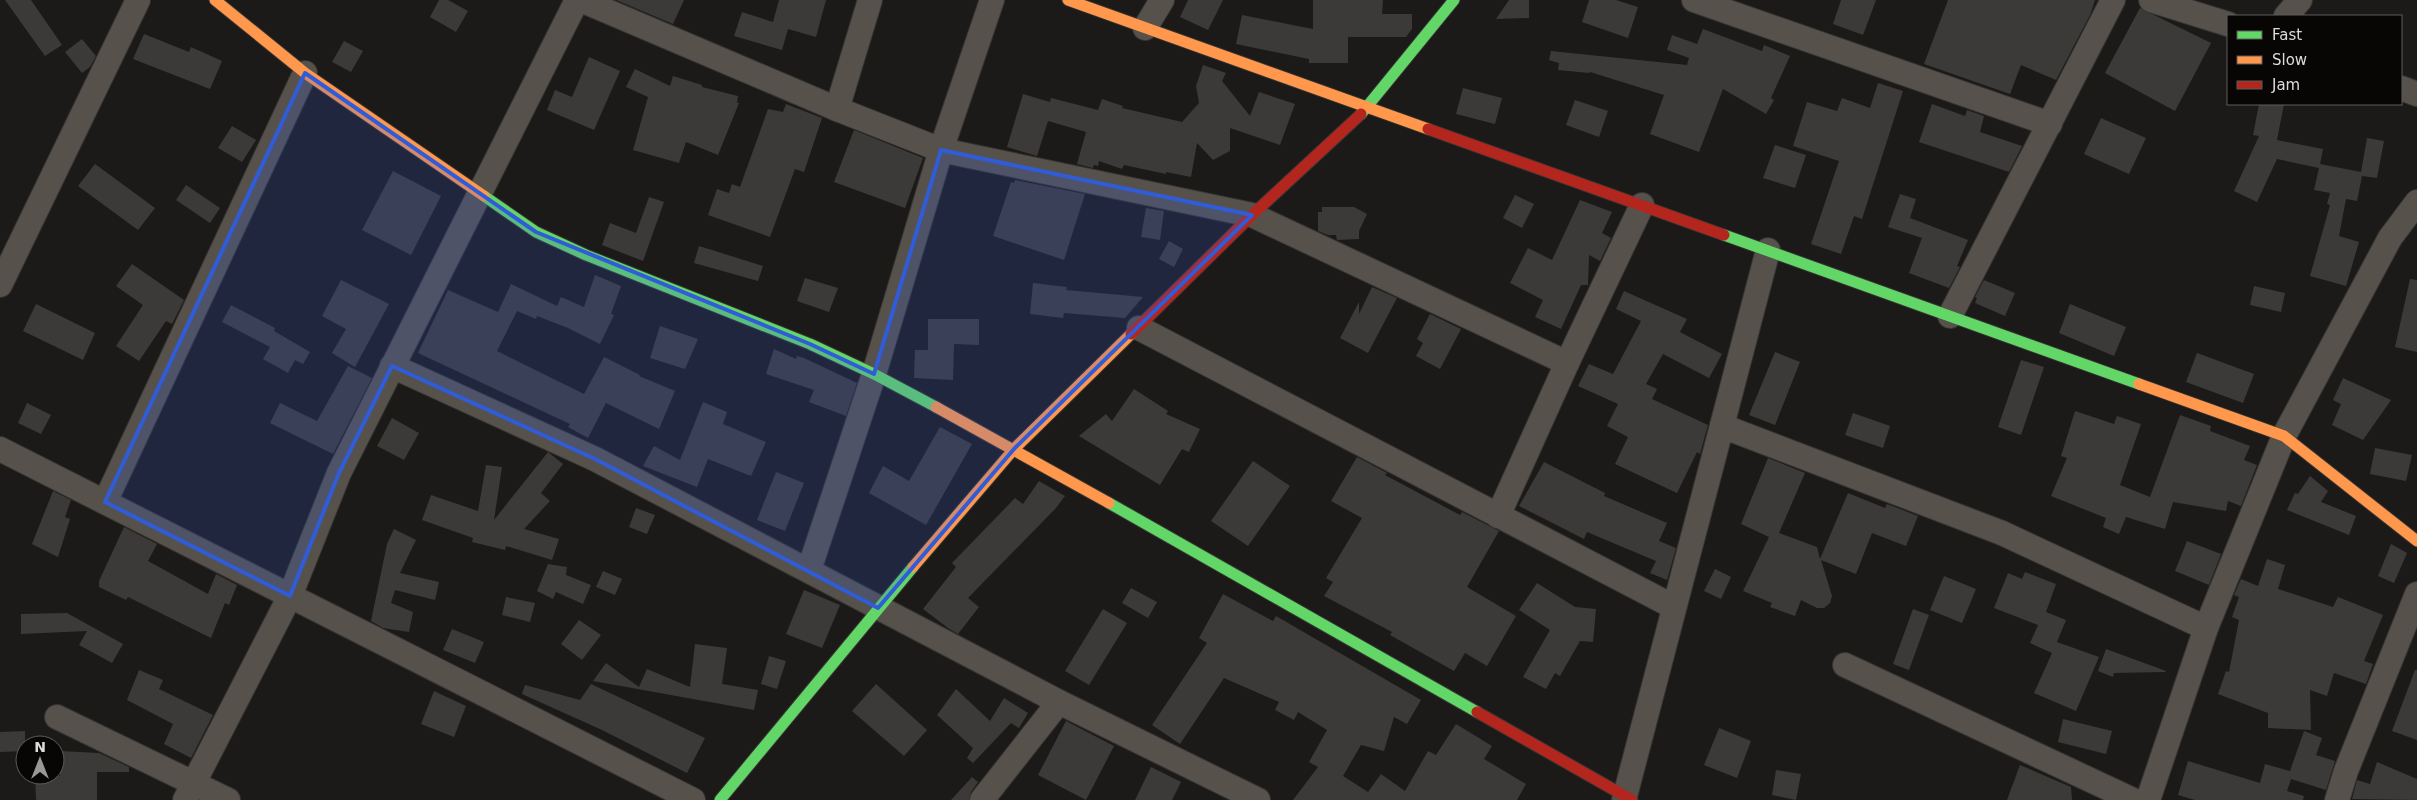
<svg xmlns="http://www.w3.org/2000/svg" width="2417" height="800" font-family="'DejaVu Sans',sans-serif">
<style>
.building{fill:#3c3a38}
.lines{fill:none;stroke-linecap:round;stroke-linejoin:round}
.street-casing{stroke:#363534;stroke-width:26}
.fast-casing{stroke:#363534;stroke-width:13}
.slow-casing{stroke:#363534;stroke-width:13}
.jam-casing{stroke:#363534;stroke-width:13}
.street{stroke:#56524b;stroke-width:24}
.fast{stroke:#63d668;stroke-width:11}
.slow{stroke:#ff974d;stroke-width:11}
.jam{stroke:#b3261e;stroke-width:11}
.marked{fill:#305cd8;fill-opacity:0.2;stroke:#305cd8;stroke-width:4;stroke-linejoin:round}
</style>
<rect width="100%" height="100%" fill="#1c1a18"/>
<g class="building">
<polygon points="5,0 31,0 62,45 45,56"/>
<polygon points="439,0 448,0 468,11 456,32 430,17"/>
<polygon points="616,0 684,0 673,24"/>
<polygon points="779,0 826,0 816,37 788,29 782,50 734,36 742,12 773,22"/>
<polygon points="1188,0 1223,0 1208,30 1180,17"/>
<polygon points="1313,0 1383,0 1382,14 1412,14 1412,29 1406,37 1348,37 1348,63 1309,63 1309,59 1236,44 1242,15 1313,29"/>
<polygon points="1509,0 1529,0 1529,18 1496,19"/>
<polygon points="1589,0 1616,0 1638,7 1628,38 1582,22"/>
<polygon points="1841,0 1876,0 1863,35 1833,24"/>
<polygon points="1948,0 2095,0 2090,15 2056,80 2021,65 2010,94 1924,64"/>
<polygon points="2140,8 2211,43 2175,111 2105,73"/>
<polygon points="1703,29 1762,51 1764,45 1790,56 1771,98 1774,100 1766,114 1723,89 1699,152 1650,134 1664,95 1590,72 1589,73 1558,70 1559,63 1549,60 1551,51 1687,65 1689,58 1667,50 1672,35 1697,44"/>
<polygon points="144,34 189,52 191,47 222,61 210,89 133,59"/>
<polygon points="82,39 96,56 90,67 82,73 65,52"/>
<polygon points="344,41 363,51 351,72 332,62"/>
<polygon points="589,57 620,71 594,130 547,110 555,90 572,97"/>
<polygon points="1203,65 1226,73 1222,81 1250,116 1259,92 1295,104 1280,145 1230,128 1230,151 1213,160 1197,143 1191,177 1166,172 1166,174 1124,165 1122,169 1099,161 1098,166 1094,165 1093,168 1077,164 1086,132 1048,121 1037,156 1007,147 1023,94 1050,102 1051,98 1098,110 1102,99 1123,106 1122,108 1182,122 1199,103 1196,86"/>
<polygon points="635,69 670,86 673,76 702,85 702,87 738,96 737,103 739,103 718,155 686,142 679,163 633,150 648,97 626,87"/>
<polygon points="1878,83 1903,91 1862,219 1854,216 1841,254 1811,244 1839,161 1793,146 1807,102 1837,111 1842,98 1870,108"/>
<polygon points="1463,88 1502,98 1495,124 1456,114"/>
<polygon points="1575,100 1608,111 1599,137 1566,125"/>
<polygon points="786,104 822,118 804,172 795,169 770,237 708,215 717,189 729,193 732,184 740,187 768,109 783,112"/>
<polygon points="1932,104 1965,116 1967,110 1984,116 1980,132 2022,146 2009,172 1919,142"/>
<polygon points="2259,104 2284,104 2277,140 2323,149 2320,164 2361,172 2367,138 2384,141 2377,178 2362,176 2357,201 2346,199 2339,236 2359,242 2346,286 2310,276 2330,205 2327,204 2330,193 2314,190 2319,168 2277,159 2257,202 2234,191 2259,136 2253,135"/>
<polygon points="2101,118 2146,138 2129,174 2084,154"/>
<polygon points="232,126 256,140 242,162 218,148"/>
<polygon points="854,130 923,158 905,208 834,182"/>
<polygon points="1775,145 1806,155 1795,188 1763,178"/>
<polygon points="95,164 155,208 138,230 78,186"/>
<polygon points="393,171 441,196 411,255 362,230"/>
<polygon points="1015,180 1085,194 1064,260 993,236 1011,182 1014,183"/>
<polygon points="186,185 220,208 210,223 176,200"/>
<polygon points="1900,194 1916,199 1910,218 1968,240 1957,266 1960,267 1949,288 1909,273 1922,238 1888,227"/>
<polygon points="1515,195 1534,204 1522,228 1503,218"/>
<polygon points="649,197 664,202 643,261 602,245 610,223 636,233"/>
<polygon points="1580,200 1612,212 1602,233 1611,238 1600,261 1589,255 1588,285 1581,285 1561,329 1535,317 1543,300 1510,283 1528,248 1552,260"/>
<polygon points="1322,207 1354,207 1367,214 1359,231 1359,239 1337,240 1336,235 1328,235 1318,231 1318,212 1322,212"/>
<polygon points="1146,208 1164,211 1160,240 1141,237"/>
<polygon points="1169,241 1183,249 1174,267 1159,259"/>
<polygon points="699,246 763,266 758,281 694,263"/>
<polygon points="132,264 184,300 172,324 166,321 139,361 116,346 143,305 116,286"/>
<polygon points="595,275 621,286 611,314 614,315 600,344 568,328 537,316 536,319 517,311 497,351 584,394 604,357 640,375 639,376 675,391 659,429 606,403 588,438 568,427 570,424 418,353 448,290 498,312 511,284 557,306 561,297 584,307"/>
<polygon points="805,278 838,288 829,312 797,301"/>
<polygon points="2410,279 2417,280 2417,352 2395,347"/>
<polygon points="341,280 389,304 355,367 332,353 346,329 322,316"/>
<polygon points="1984,280 2015,293 2005,316 1975,303 1977,298 1975,297"/>
<polygon points="1033,283 1067,287 1066,290 1143,297 1125,318 1064,313 1063,318 1030,314"/>
<polygon points="2254,286 2285,293 2281,312 2250,305"/>
<polygon points="1372,287 1397,298 1368,353 1340,338 1359,302 1359,314"/>
<polygon points="1624,291 1687,319 1680,332 1722,354 1709,378 1663,354 1646,384 1657,389 1652,399 1708,425 1700,454 1697,452 1677,493 1615,464 1628,437 1607,426 1618,404 1578,386 1589,364 1613,374 1641,321 1616,309"/>
<polygon points="36,304 95,333 83,360 23,331"/>
<polygon points="2070,304 2126,327 2114,356 2059,333"/>
<polygon points="231,305 275,328 274,331 310,352 303,364 295,360 288,373 263,359 270,347 222,322"/>
<polygon points="1430,314 1461,329 1440,369 1416,356 1423,343 1417,339"/>
<polygon points="928,319 979,319 979,345 954,344 953,380 914,378 915,350 928,350"/>
<polygon points="660,326 698,339 685,369 650,358"/>
<polygon points="774,349 796,359 797,356 804,358 857,383 846,416 809,402 814,390 766,374"/>
<polygon points="1775,352 1800,362 1775,425 1749,415"/>
<polygon points="2197,353 2254,374 2243,403 2186,382"/>
<polygon points="2021,360 2044,367 2021,435 1998,427"/>
<polygon points="348,366 372,378 333,454 270,423 280,403 317,421"/>
<polygon points="2343,378 2391,400 2363,440 2332,425 2341,404 2333,400"/>
<polygon points="1134,389 1168,411 1166,414 1200,429 1189,452 1182,449 1160,485 1079,436 1106,414 1112,421"/>
<polygon points="703,402 727,412 723,424 766,442 751,476 708,459 697,487 643,466 654,446 680,460"/>
<polygon points="27,403 51,415 41,434 18,423"/>
<polygon points="2075,411 2114,424 2117,416 2141,424 2120,485 2150,497 2180,415 2211,426 2210,431 2250,446 2244,460 2257,465 2241,506 2228,501 2226,511 2173,502 2165,529 2126,517 2119,534 2103,527 2106,518 2051,496 2067,458 2061,456"/>
<polygon points="1853,413 1890,426 1883,448 1845,435"/>
<polygon points="392,418 419,433 404,460 377,446"/>
<polygon points="940,427 972,444 926,525 869,493 883,466 909,481"/>
<polygon points="2375,448 2412,455 2406,481 2370,474"/>
<polygon points="548,452 563,464 541,493 550,501 524,529 559,539 552,560 506,546 505,550 472,542 473,538 422,520 431,495 478,511 486,465 502,467 494,520"/>
<polygon points="1357,457 1387,473 1385,475 1460,515 1462,512 1499,531 1467,587 1516,616 1487,666 1465,653 1454,671 1390,635 1392,632 1324,596 1333,582 1326,578 1362,518 1331,501"/>
<polygon points="1768,458 1805,473 1779,533 1817,547 1820,559 1848,493 1885,508 1887,504 1918,516 1906,546 1872,533 1856,574 1821,560 1832,596 1830,603 1824,608 1817,608 1801,600 1795,616 1770,607 1772,603 1743,591 1769,537 1741,524"/>
<polygon points="1253,461 1290,486 1248,546 1211,521"/>
<polygon points="1544,462 1605,493 1604,496 1667,523 1659,541 1676,548 1667,580 1650,573 1656,561 1587,532 1584,539 1519,506"/>
<polygon points="776,472 804,483 785,531 757,520"/>
<polygon points="2310,476 2328,491 2321,502 2356,516 2349,535 2287,510 2295,493 2298,494"/>
<polygon points="1039,481 1065,496 1056,508 968,598 979,607 958,634 948,628 923,609 956,567 952,563 1015,498 1023,504"/>
<polygon points="53,491 71,500 65,517 70,519 58,557 32,544"/>
<polygon points="636,508 655,515 647,534 629,527"/>
<polygon points="124,527 157,544 148,561 208,594 216,574 237,585 229,605 225,603 211,638 128,597 126,600 99,587 99,581"/>
<polygon points="394,529 416,540 400,573 439,582 435,600 395,590 391,603 413,612 409,632 383,628 371,621 387,544"/>
<polygon points="2187,541 2221,554 2209,585 2175,571"/>
<polygon points="2391,544 2407,553 2394,583 2378,576"/>
<polygon points="2267,559 2285,565 2278,589 2333,607 2338,597 2383,615 2364,661 2373,664 2366,684 2334,673 2327,696 2310,690 2311,730 2268,728 2268,713 2218,694 2226,671 2229,672 2239,620 2232,617 2239,597 2234,595 2241,579 2258,586"/>
<polygon points="548,564 567,567 566,575 591,585 583,604 556,592 553,599 537,591"/>
<polygon points="1715,569 1731,577 1721,599 1704,591"/>
<polygon points="603,571 622,579 615,595 596,587"/>
<polygon points="2025,572 2056,584 2046,612 2066,620 2057,642 2099,657 2076,711 2034,693 2052,653 2030,643 2038,625 1994,608 2008,573 2022,579"/>
<polygon points="1944,576 1976,589 1962,623 1930,610"/>
<polygon points="1537,583 1575,607 1596,609 1593,642 1580,641 1560,676 1555,673 1546,689 1523,677 1550,630 1519,610"/>
<polygon points="1131,588 1157,602 1148,618 1122,603"/>
<polygon points="804,590 840,605 822,648 786,634"/>
<polygon points="1223,594 1273,621 1276,616 1421,700 1407,724 1394,717 1384,751 1361,745 1343,776 1368,792 1381,774 1405,791 1428,751 1436,755 1456,724 1492,746 1484,759 1526,784 1517,800 1293,800 1318,767 1309,762 1327,730 1298,712 1294,720 1275,710 1279,702 1224,678 1180,744 1152,725 1207,643 1199,638"/>
<polygon points="506,597 535,603 530,622 502,615"/>
<polygon points="1103,609 1127,623 1089,685 1065,671"/>
<polygon points="1913,609 1929,615 1909,670 1893,664"/>
<polygon points="67,613 123,644 112,663 79,645 87,631 21,634 21,614"/>
<polygon points="579,620 601,635 582,660 561,644"/>
<polygon points="452,629 484,642 475,663 443,650"/>
<polygon points="695,644 727,648 722,684 758,690 754,710 593,681 606,663 639,687 647,669 690,687"/>
<polygon points="2106,649 2166,671 2165,672 2114,673 2113,677 2098,671"/>
<polygon points="769,656 786,661 777,689 761,684"/>
<polygon points="139,670 163,680 159,689 213,715 191,758 164,744 173,724 127,700"/>
<polygon points="2415,670 2417,670 2417,740 2392,731"/>
<polygon points="591,684 705,738 687,773 602,730 522,694 525,685 580,700"/>
<polygon points="876,684 927,730 904,756 852,711"/>
<polygon points="956,689 990,721 1004,698 1028,713 1019,728 1011,723 973,763 967,758 973,748 937,715"/>
<polygon points="434,691 466,706 454,737 421,724"/>
<polygon points="2063,719 2112,731 2106,754 2058,742"/>
<polygon points="1066,721 1114,746 1086,800 1038,775"/>
<polygon points="1719,728 1751,741 1737,778 1704,765"/>
<polygon points="25,731 25,751 0,752 0,732"/>
<polygon points="2304,731 2322,738 2316,755 2335,761 2326,790 2291,779 2287,791 2304,796 2303,800 2195,800 2178,795 2188,761 2260,783 2265,764 2290,771"/>
<polygon points="61,751 99,753 129,767 129,772 97,772 97,800 36,800 35,775 60,776"/>
<polygon points="2377,762 2417,779 2417,800 2352,799 2357,780 2370,784"/>
<polygon points="2020,765 2071,787 2072,800 2007,800"/>
<polygon points="1151,767 1181,782 1172,800 1135,800"/>
<polygon points="1776,770 1801,774 1796,800 1772,795"/>
<polygon points="972,777 978,782 971,792 969,800 951,800"/>
</g>
<g class="lines">
<defs>
<g id="street">
<polyline points="581,0 837,109 941,150 1252,215 1567,363"/>
<polyline points="1694,0 2050,124"/>
<polyline points="2151,0 2228,24"/>
<polyline points="2286,16 2300,0"/>
<polyline points="1145,28 1162,0"/>
<polyline points="2401,88 2417,94"/>
<polyline points="837,109 870,0"/>
<polyline points="0,285 138,0"/>
<polyline points="1950,316 2113,0"/>
<polyline points="1139,328 1674,607"/>
<polyline points="392,366 595,459 1059,702 1258,800"/>
<polyline points="1722,426 2002,533 2206,628"/>
<polyline points="0,449 693,800"/>
<polyline points="105,502 305,73"/>
<polyline points="1498,516 1567,363 1642,205"/>
<polyline points="809,570 874,374 941,150 992,0"/>
<polyline points="1845,665 2133,800"/>
<polyline points="57,717 228,800"/>
<polyline points="185,800 290,596 339,473 577,0"/>
<polyline points="982,800 1059,702"/>
<polyline points="1624,800 1768,250"/>
<polyline points="2148,800 2206,628 2284,436 2390,238 2417,202"/>
<polyline points="2337,800 2346,771 2417,594"/>
</g>
<g id="fast">
<polyline points="1361,114 1454,0"/>
<polyline points="484,196 536,232 586,255 810,344 874,374 936,407"/>
<polyline points="1724,235 2139,384"/>
<polyline points="1109,503 1477,712"/>
<polyline points="720,800 913,567"/>
</g>
<g id="slow">
<polyline points="215,0 305,73 484,196"/>
<polyline points="1068,0 1428,129"/>
<polyline points="2139,384 2284,436 2417,541"/>
<polyline points="936,407 1109,503"/>
<polyline points="913,567 1014,449 1131,334"/>
</g>
<g id="jam">
<polyline points="1428,129 1724,235"/>
<polyline points="1131,334 1252,215 1361,114"/>
<polyline points="1477,712 1632,800"/>
</g>
</defs>
<use href="#street" class="street-casing"/>
<use href="#fast" class="fast-casing"/>
<use href="#slow" class="slow-casing"/>
<use href="#jam" class="jam-casing"/>
<use href="#street" class="street"/>
<use href="#fast" class="fast"/>
<use href="#slow" class="slow"/>
<use href="#jam" class="jam"/>
</g>
<path class="marked" d="M 305,73 L 536,232 L 810,344 L 874,374 L 941,150 L 1252,215 L 1014,449 L 878,608 L 595,459 L 392,366 L 339,473 L 290,596 L 105,502 Z"/>
<rect x="2227" y="15" width="175" height="90" fill="#070605" stroke="#5d5c5a"/>
<rect x="2237" y="31" width="25" height="8" fill="#63d668" stroke="#5d5c5a"/>
<text x="2272" y="40" font-size="15" fill="#dedcda">Fast</text>
<rect x="2237" y="56" width="25" height="8" fill="#ff974d" stroke="#5d5c5a"/>
<text x="2272" y="65" font-size="15" fill="#dedcda">Slow</text>
<rect x="2237" y="81" width="25" height="8" fill="#b3261e" stroke="#5d5c5a"/>
<text x="2272" y="90" font-size="15" fill="#dedcda">Jam</text>
<g transform="translate(40 760)"><circle r="24" fill="#070605" stroke="#5d5c5a"/>
<path d="M0-4L9 19L0 12L-9 19Z" fill="#9a9896"/>
<text y="-8" font-size="14" font-weight="bold" text-anchor="middle" fill="#dedcda">N</text>
</g>
</svg>
